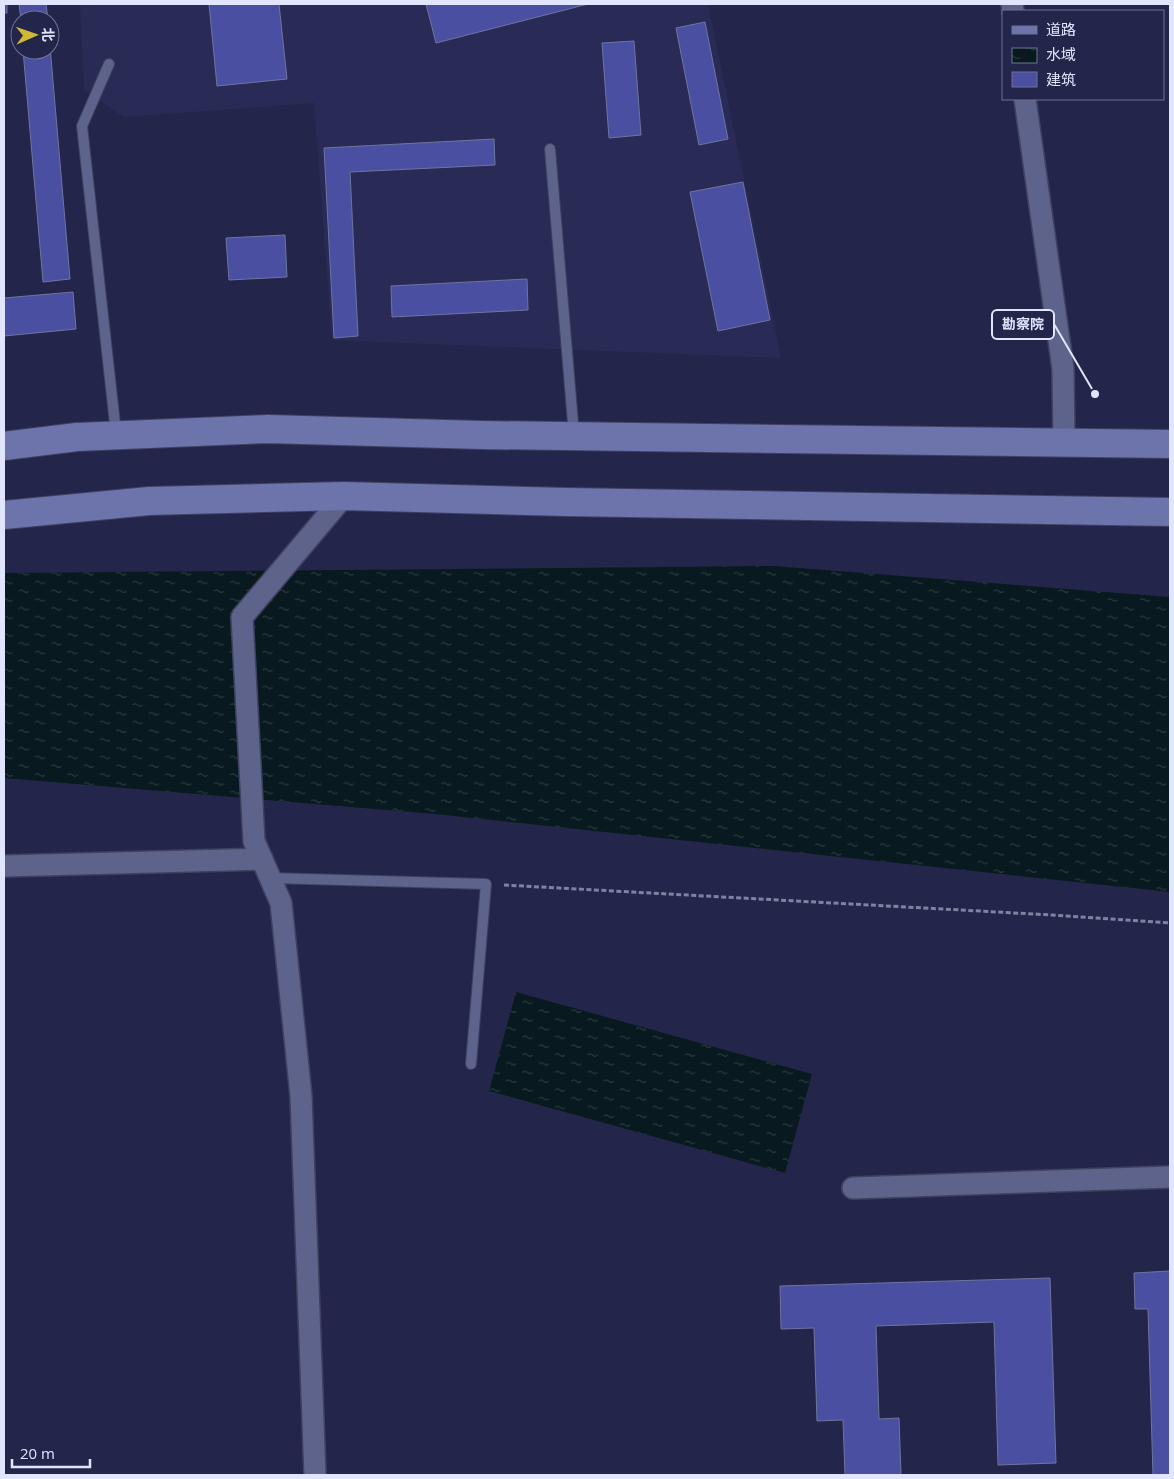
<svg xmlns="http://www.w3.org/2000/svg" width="1174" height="1479" font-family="'Open Sans','Noto Sans SC',sans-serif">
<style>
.built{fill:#292b56}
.water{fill:url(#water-ripples)}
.building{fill:#4b4fa2;stroke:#6f759f}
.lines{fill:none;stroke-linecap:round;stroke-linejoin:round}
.service-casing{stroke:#404160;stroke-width:12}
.minor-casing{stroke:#404160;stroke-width:24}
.primary-casing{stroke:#404160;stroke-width:30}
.path{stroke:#7f82a0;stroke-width:3;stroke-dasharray:5 2.5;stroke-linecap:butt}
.service{stroke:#5e638c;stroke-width:10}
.minor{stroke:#5e638c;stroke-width:21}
.primary{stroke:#6d73ab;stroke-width:28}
.leader{fill:none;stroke:#e1e5fd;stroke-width:2}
.callout-dot{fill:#e1e5fd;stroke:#23264a;stroke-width:2}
.callout{fill:#23264a;stroke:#e1e5fd;stroke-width:2}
.callout-label{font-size:14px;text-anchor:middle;font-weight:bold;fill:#e1e5fd}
</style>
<defs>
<pattern id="water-ripples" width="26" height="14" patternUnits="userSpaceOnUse" patternTransform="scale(1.25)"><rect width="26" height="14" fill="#081a1f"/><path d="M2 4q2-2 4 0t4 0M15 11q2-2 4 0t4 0" fill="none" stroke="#2c3b40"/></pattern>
</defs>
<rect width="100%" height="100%" fill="#23264a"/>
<polygon class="built" points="80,4 708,4 781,358 332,340 314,103 124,117 84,90"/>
<g class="water">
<polygon points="774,566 1170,597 1170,892 435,814 4,778 4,573"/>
<polygon points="516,992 812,1074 785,1173 489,1091"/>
</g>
<g class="building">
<rect x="4" y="4" width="3" height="9"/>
<polygon points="19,4 46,4 48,20 21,20"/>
<polygon points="209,4 279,4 287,79 217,86"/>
<polygon points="426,4 588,4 436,43"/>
<polygon points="705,22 728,139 699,145 676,28"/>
<polygon points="634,41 641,135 609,138 602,43"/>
<polygon points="50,46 70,279 43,282 23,50 50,50"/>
<polygon points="494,139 495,165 350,172 358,336 334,338 324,148"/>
<polygon points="743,182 770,320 718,331 690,192"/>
<polygon points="285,235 287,277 229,280 226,238"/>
<polygon points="527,279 528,310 392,317 391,286"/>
<polygon points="73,292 76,329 4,336 4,298"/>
<polygon points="1170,1271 1170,1475 1153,1475 1148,1309 1135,1309 1134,1273"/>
<polygon points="1050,1278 1056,1463 998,1465 994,1322 876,1326 879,1419 899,1418 901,1475 845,1475 843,1420 817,1421 814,1328 781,1329 780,1286"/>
</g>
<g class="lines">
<defs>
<g id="service">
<polyline points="109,64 82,126 116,433"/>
<polyline points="550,149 574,435"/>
<polyline points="270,878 486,884 471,1064"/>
</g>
<g id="minor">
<polyline points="1012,4 1013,11"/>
<polyline points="1025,99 1063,369 1064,443"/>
<polyline points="4,866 262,859"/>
<polyline points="853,1188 1170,1177"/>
<polyline points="315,1475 301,1096 281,903 254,841 242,617 344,496"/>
</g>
<g id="primary">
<polyline points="4,446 77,437 268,429 481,435 1170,444"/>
<polyline points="4,515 149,501 344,496 567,502 1170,512"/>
</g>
</defs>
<use href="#service" class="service-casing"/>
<use href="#minor" class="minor-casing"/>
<use href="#primary" class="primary-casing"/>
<polyline class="path" points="504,885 1052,915 1170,923"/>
<use href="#service" class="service"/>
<use href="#minor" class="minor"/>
<use href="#primary" class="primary"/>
</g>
<path class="leader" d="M1095 394L1054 324"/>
<circle class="callout-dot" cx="1095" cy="394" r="5"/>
<rect class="callout" x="992" y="310" width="62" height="29" rx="5"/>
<g class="callout-label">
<text x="1023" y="329">勘察院</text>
</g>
<rect width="1174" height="1479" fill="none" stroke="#e1e5fd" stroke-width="10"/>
<rect x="1002" y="10" width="162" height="90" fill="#23264a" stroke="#6f7292"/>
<rect x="1012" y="26" width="25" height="8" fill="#6d73ab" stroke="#6f7292"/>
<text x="1046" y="35" font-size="15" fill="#e1e5fd">道路</text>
<rect x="1012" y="48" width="25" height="15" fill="url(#water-ripples)" stroke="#6f7292"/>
<text x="1046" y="60" font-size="15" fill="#e1e5fd">水域</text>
<rect x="1012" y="72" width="25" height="15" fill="#4b4fa2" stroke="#6f7292"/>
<text x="1046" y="85" font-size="15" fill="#e1e5fd">建筑</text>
<g transform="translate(35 35) rotate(88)"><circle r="24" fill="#23264a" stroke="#6f7292"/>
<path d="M0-4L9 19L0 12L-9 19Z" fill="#cfb837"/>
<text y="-8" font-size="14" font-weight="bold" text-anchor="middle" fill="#e1e5fd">北</text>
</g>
<path d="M12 1459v8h78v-8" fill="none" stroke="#e1e5fd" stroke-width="2.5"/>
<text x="20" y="1459" font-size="15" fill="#e1e5fd" stroke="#23264a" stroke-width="4" paint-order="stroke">20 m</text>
</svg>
